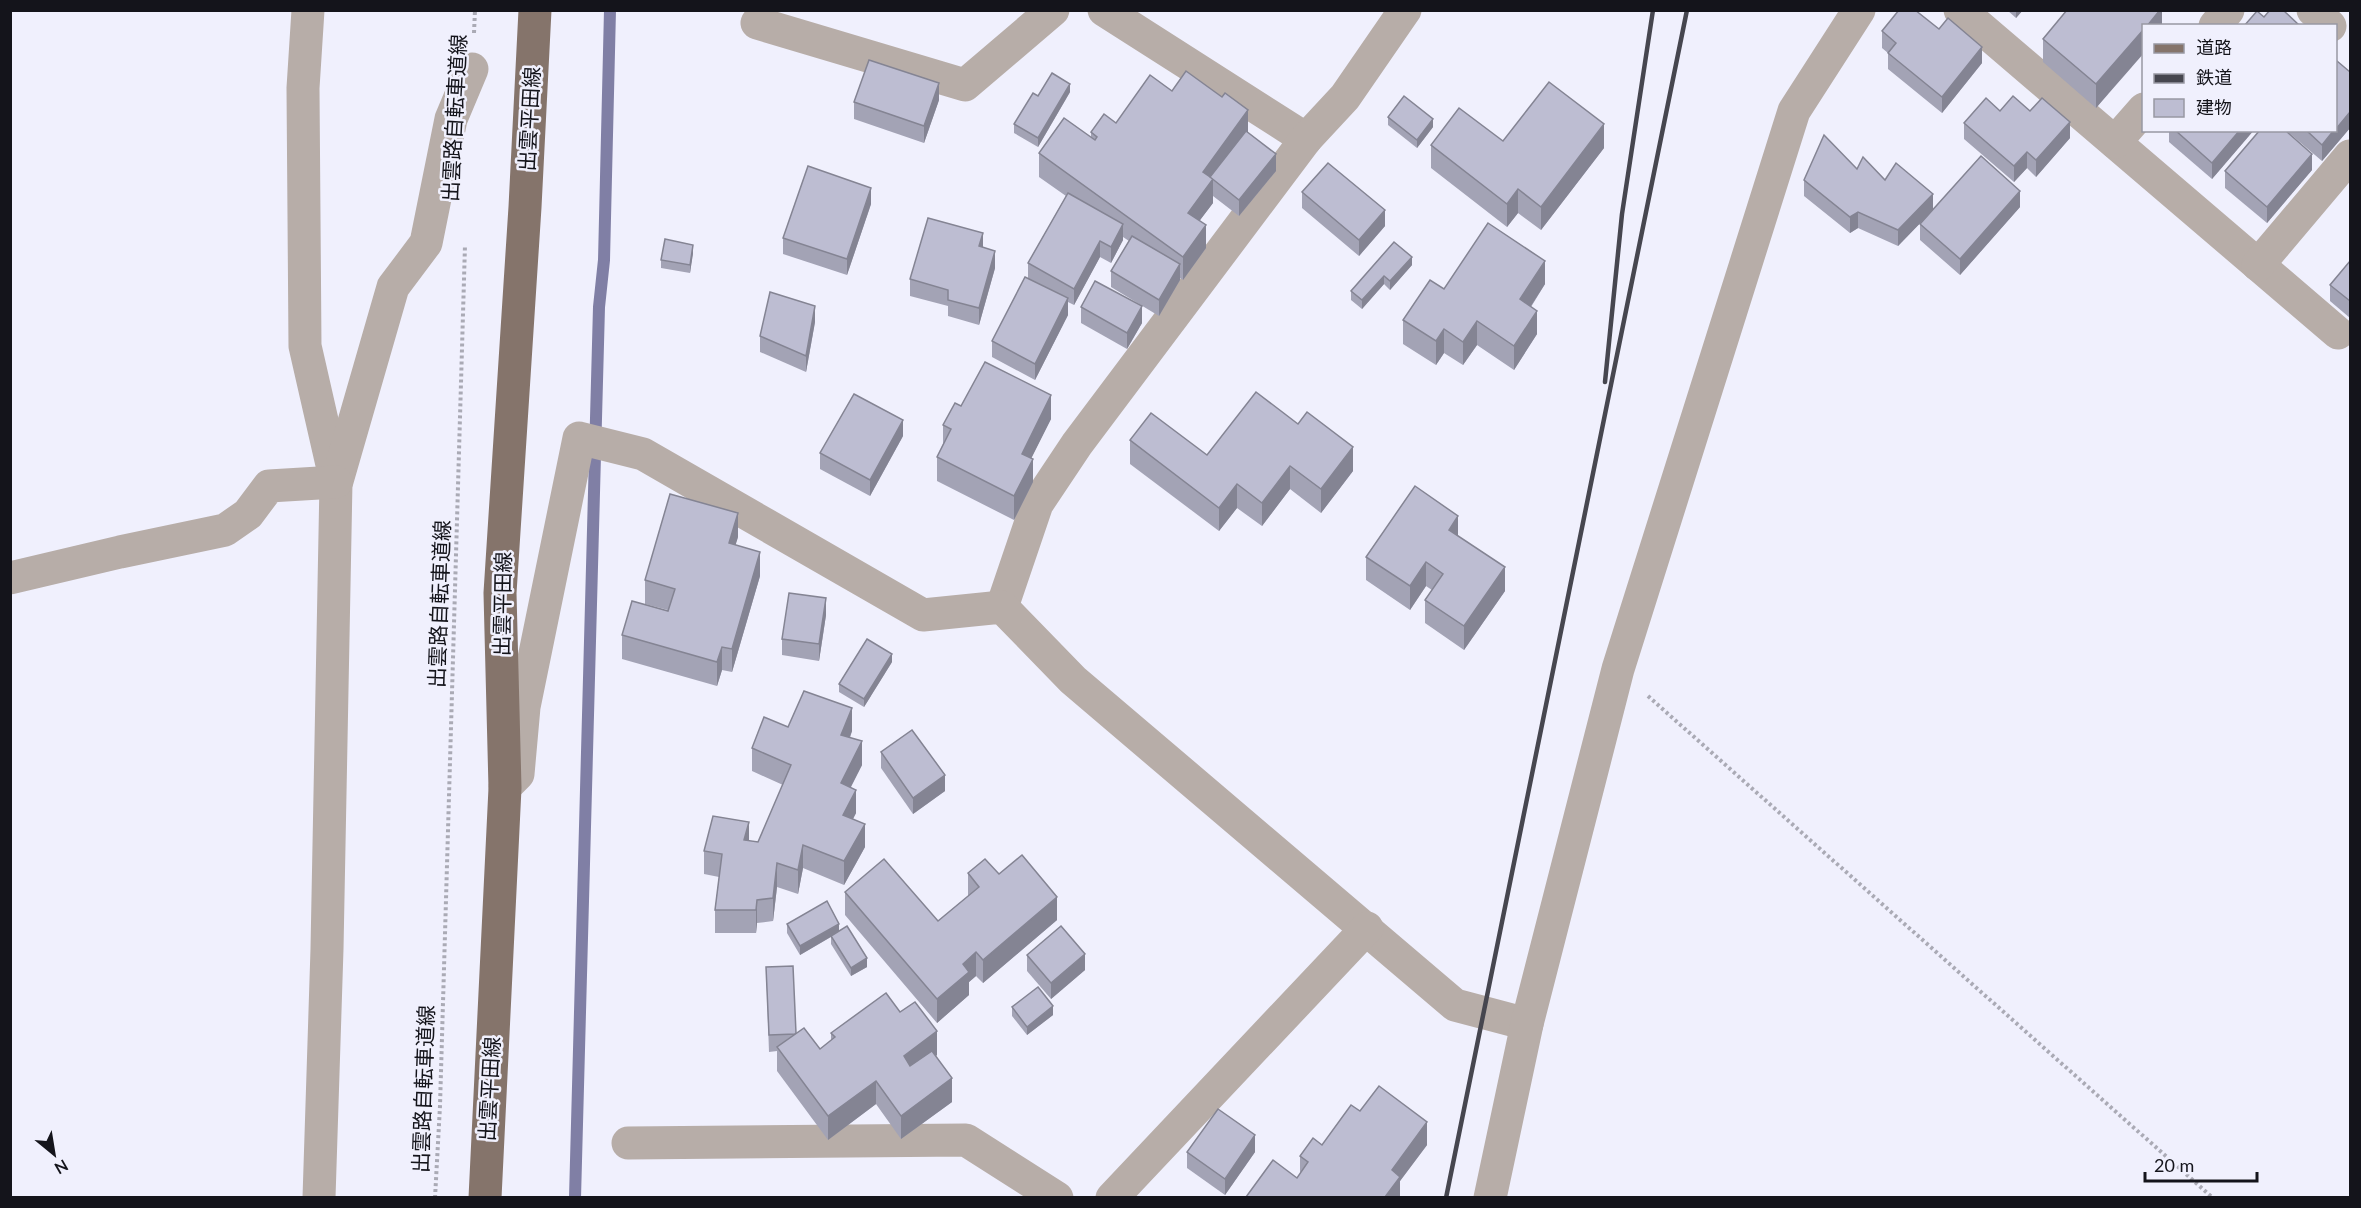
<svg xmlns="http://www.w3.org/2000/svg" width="2361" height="1208" font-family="Lato,'Noto Sans JP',sans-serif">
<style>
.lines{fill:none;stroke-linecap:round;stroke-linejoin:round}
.stream{stroke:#807fa5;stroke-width:12}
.path{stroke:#aaaab5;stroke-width:4;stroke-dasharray:3 3;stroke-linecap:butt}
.minor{stroke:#b7ada8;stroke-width:33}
.major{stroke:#85746b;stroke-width:33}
.rail{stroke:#46464f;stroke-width:4.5}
.wall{fill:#a3a3b5}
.shaded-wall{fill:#848493}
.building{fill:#bdbdd2;stroke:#848493;stroke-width:1.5}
.labels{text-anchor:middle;stroke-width:5;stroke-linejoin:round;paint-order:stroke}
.street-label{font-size:21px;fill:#14141b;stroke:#f0f0fd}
</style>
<rect width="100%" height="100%" fill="#f0f0fd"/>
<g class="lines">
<polyline class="stream" points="575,1198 599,307 604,260 610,10"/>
<g class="path">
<polyline points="474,33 475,10"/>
<polyline points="1648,696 2213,1198"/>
<polyline points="435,1198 440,1106 465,245"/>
</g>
<g class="minor">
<polyline points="308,10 303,88 305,346 336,482 327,949 319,1198"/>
<polyline points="1104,10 1306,139"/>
<polyline points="1960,10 2338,333"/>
<polyline points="2313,10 2330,26"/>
<polyline points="757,23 965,85 1053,10"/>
<polyline points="2215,26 2228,10"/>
<polyline points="2115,142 2144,109"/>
<polyline points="2258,265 2350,156"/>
<polyline points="337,481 393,287 426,243 451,119 472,69"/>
<polyline points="10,578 120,552 225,530 248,514 269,486 336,482"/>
<polyline points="1002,607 1037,504 1077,444 1306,139 1345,97 1405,10"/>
<polyline points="505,787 518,774 524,707 579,438 643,454 923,615 1002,607 1073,680 1455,1005 1527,1024"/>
<polyline points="628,1143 966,1140 1057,1198"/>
<polyline points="1112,1198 1367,928"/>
<polyline points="1490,1198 1527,1024 1618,669 1794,111 1859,10"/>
</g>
<polyline class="major" points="485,1198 505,788 500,593 525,207 535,10"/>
<g class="rail">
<polyline points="1605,382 1622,214 1653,10"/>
<polyline points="1446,1198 1687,10"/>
</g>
</g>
<g class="wall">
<polygon points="2007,10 2023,10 2016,18"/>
<polygon points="2162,10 2162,26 2096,108 2043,62 2043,39"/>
<polygon points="1939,29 1982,63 1942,113 1888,69 1888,53 1882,48 1882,31"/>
<polygon points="2350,72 2350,128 2322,161 2288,132 2288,130 2336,130"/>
<polygon points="1172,91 1248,133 1276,171 1239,216 1213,196 1213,203 1200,220 1206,248 1183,280 1180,278 1180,280 1159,316 1111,287 1111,271 1129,241 1123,237 1123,240 1111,263 1100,257 1074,305 1068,302 1068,315 1035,380 992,357 992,341 1028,278 1028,263 1066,196 1039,177 1039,153 1091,138 1091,132 1116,123"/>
<polygon points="1070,92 1038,147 1014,133 1014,124 1038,96"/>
<polygon points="939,100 924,143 854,119 854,102"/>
<polygon points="2000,111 2030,111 2070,138 2036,177 2027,168 2014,182 1964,139 1964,123"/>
<polygon points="1388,117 1433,127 1417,148 1388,125"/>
<polygon points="2169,130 2254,130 2212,179 2169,142"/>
<polygon points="1503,141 1604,148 1541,230 1518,213 1507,227 1431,168 1431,145"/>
<polygon points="1857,169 1885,180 1933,209 2020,207 1960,275 1920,240 1920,224 1924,219 1898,246 1858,228 1850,233 1804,196 1804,180"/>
<polygon points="2312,170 2267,223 2225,188 2225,171"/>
<polygon points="1302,192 1385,226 1359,256 1302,208"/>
<polygon points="871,204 847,275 783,254 783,238"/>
<polygon points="1394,242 1412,265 1390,290 1384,284 1362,309 1351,300 1351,291"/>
<polygon points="983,247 995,268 979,325 948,316 948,306 910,296 910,279"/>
<polygon points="693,253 690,273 661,268 661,260"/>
<polygon points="2350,261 2350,318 2330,301 2330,285"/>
<polygon points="1545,284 1531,307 1537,334 1514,370 1477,345 1463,365 1444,353 1436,365 1403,344 1403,320 1444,289"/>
<polygon points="1081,307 1142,323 1127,349 1081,323"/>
<polygon points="815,322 806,372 760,352 760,336"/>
<polygon points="961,406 1051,419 1031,458 1033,482 1014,520 937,481 937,457 943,444 943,425"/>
<polygon points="903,436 870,496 820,469 820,453"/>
<polygon points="1130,440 1207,455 1353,471 1321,513 1290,489 1262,526 1237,508 1219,531 1130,464"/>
<polygon points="1458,536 1505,591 1464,650 1425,623 1425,600 1432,590 1426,586 1410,610 1366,580 1366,557"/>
<polygon points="738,537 735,545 760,576 732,672 722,670 717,686 622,659 622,635 668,610 645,604 645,580"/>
<polygon points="826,615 819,661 782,655 782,639"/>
<polygon points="892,662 864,707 839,692 839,684"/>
<polygon points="788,727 852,731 850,738 862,765 851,787 856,813 853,819 865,847 844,885 803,868 798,894 777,887 773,921 757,923 756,933 715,933 715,910 719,877 704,874 704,851 749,841 758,842 783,785 752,771 752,748"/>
<polygon points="881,752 945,791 913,814 881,768"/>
<polygon points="968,873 999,874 1057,920 983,983 976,976 969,982 969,995 937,1023 845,915 845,892 938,921 968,896"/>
<polygon points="787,924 839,930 867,967 851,976 831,944 831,937 800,955 787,933"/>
<polygon points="1027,955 1085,970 1051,999 1027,971"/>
<polygon points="766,967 796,1033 820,1049 831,1041 831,1033 900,1012 937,1055 936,1056 952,1102 901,1139 876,1104 828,1140 777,1071 777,1051 769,1052"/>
<polygon points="1012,1007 1053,1015 1027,1035 1012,1016"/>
<polygon points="1360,1111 1427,1145 1400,1181 1400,1197 1297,1178 1300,1174 1300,1156 1322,1145"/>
<polygon points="1187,1152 1255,1152 1225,1195 1187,1168"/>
</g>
<g class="shaded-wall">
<polygon points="2016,10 2023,10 2016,18"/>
<polygon points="2160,10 2162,10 2162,26 2147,26"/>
<polygon points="2144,29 2144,53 2096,108 2096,84"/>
<polygon points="1982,47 1982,63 1942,113 1942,97"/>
<polygon points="939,83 939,100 924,143 924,126"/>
<polygon points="1070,84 1070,92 1038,147 1038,138"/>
<polygon points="1248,110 1248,134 1213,180 1213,203 1188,236 1188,213 1203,172"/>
<polygon points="2350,112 2350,128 2322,161 2322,145 2334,130 2336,130 2336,129"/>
<polygon points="1433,119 1433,127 1417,148 1417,140"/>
<polygon points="2070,122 2070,138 2036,177 2036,160"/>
<polygon points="1604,124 1604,148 1541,230 1541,207"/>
<polygon points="2240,130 2254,130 2212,179 2212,163"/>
<polygon points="2027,152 2027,168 2014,182 2014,166"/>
<polygon points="1276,154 1276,171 1239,216 1239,200"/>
<polygon points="2312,154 2312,170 2267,223 2267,207"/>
<polygon points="871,188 871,204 847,275 847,259"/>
<polygon points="1518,189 1518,213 1507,227 1507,204"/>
<polygon points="2020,191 2020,207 1960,275 1960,259"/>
<polygon points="1933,194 1933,210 1898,246 1898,230"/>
<polygon points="1385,210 1385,226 1359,256 1359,240"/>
<polygon points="1858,212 1858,228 1850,233 1850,217"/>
<polygon points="1123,224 1123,240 1111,263 1111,247"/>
<polygon points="1206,225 1206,248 1183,280 1183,257"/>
<polygon points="983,233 983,250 979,246"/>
<polygon points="1100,241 1100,257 1074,305 1074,289"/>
<polygon points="693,245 693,253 690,273 690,265"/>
<polygon points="995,251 995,268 979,325 979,308"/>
<polygon points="1412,257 1412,265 1390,290 1390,281"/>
<polygon points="1545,261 1545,284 1520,323 1520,299"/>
<polygon points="1180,264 1180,280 1159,316 1159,300"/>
<polygon points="1384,276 1384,284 1362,309 1362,300"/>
<polygon points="1068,298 1068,315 1035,380 1035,364"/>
<polygon points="815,306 815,322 806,372 806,356"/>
<polygon points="1142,306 1142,323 1127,349 1127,333"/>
<polygon points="1537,311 1537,334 1514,370 1514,346"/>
<polygon points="1477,321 1477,345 1463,365 1463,342"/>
<polygon points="1444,329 1444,353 1436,365 1436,341"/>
<polygon points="1051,395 1051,419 1022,477 1022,454"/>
<polygon points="903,420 903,436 870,496 870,480"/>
<polygon points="1353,447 1353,471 1321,513 1321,489"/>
<polygon points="1033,459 1033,482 1014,520 1014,496"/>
<polygon points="1290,466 1290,489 1262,526 1262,503"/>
<polygon points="1237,484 1237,508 1219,531 1219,508"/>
<polygon points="738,513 738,537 729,567 729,543"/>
<polygon points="1458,516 1458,539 1449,530"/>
<polygon points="760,552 760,576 732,672 732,649"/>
<polygon points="1426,562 1426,586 1410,610 1410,586"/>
<polygon points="1505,567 1505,591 1464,650 1464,626"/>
<polygon points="826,598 826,615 819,661 819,644"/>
<polygon points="722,647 722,670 717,686 717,662"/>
<polygon points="892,654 892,662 864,707 864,699"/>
<polygon points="852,708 852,731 841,759 841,735"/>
<polygon points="862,741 862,765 841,806 841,783"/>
<polygon points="945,775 945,791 913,814 913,798"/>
<polygon points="856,790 856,813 843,838 843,815"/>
<polygon points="749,822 749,845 744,840"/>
<polygon points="865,824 865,847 844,885 844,861"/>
<polygon points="803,845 803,868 798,894 798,870"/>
<polygon points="777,863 777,887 773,921 773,898"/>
<polygon points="1057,897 1057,920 983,983 983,960"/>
<polygon points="757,900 757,923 756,933 756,910"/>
<polygon points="839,924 839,932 800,955 800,946"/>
<polygon points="976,952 976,976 969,982 969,995 937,1023 937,999 963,964"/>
<polygon points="1085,954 1085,970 1051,999 1051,983"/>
<polygon points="867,958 867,967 851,976 851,968"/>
<polygon points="1053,1006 1053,1015 1027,1035 1027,1027"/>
<polygon points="937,1031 937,1055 904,1080 904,1056"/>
<polygon points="952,1078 952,1102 901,1139 901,1116"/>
<polygon points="876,1081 876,1104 828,1140 828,1116"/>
<polygon points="1427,1122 1427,1145 1400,1181 1400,1197 1385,1197 1392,1170"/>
<polygon points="1255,1135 1255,1152 1225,1195 1225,1179"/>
</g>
<g class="building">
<polygon points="1899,10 1915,10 1939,29 1948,18 1982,47 1942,97 1888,53 1896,43 1882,31"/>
<polygon points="2067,10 2160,10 2147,26 2144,26 2144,29 2096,84 2043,39"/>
<polygon points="2270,10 2283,10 2300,26 2244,26 2257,11 2264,17"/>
<polygon points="869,60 939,83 924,126 854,102"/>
<polygon points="2337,61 2350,72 2350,112 2336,129 2336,62"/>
<polygon points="1186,71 1222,97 1225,93 1248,110 1203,172 1213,179 1188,213 1206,225 1183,257 1039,153 1064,118 1095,140 1097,137 1091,132 1104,114 1116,123 1150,75 1172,91"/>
<polygon points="1052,73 1070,84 1038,138 1014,124 1033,93 1038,96"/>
<polygon points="1549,82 1604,124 1541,207 1518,189 1507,204 1431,145 1459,108 1503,141"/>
<polygon points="1404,96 1433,119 1417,140 1388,117"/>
<polygon points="2013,96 2030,111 2042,98 2070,122 2036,160 2027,152 2014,166 1964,123 1986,98 2000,111"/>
<polygon points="2175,130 2240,130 2212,163"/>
<polygon points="2260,130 2285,130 2312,154 2267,207 2225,171"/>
<polygon points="2306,130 2334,130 2322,145"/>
<polygon points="1246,131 1276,154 1239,200 1210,177"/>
<polygon points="1824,135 1857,169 1863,157 1885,180 1896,163 1933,194 1898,230 1858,212 1850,217 1804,180"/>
<polygon points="1981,156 2020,191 1960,259 1920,224"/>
<polygon points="1328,163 1385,210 1359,240 1302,192"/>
<polygon points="808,166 871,188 847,259 783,238"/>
<polygon points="1068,193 1123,224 1111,247 1100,241 1074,289 1028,263"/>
<polygon points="928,218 983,233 979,246 995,251 979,308 948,300 948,290 910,279"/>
<polygon points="1488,223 1545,261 1520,299 1537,311 1514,346 1477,321 1463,342 1444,329 1436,341 1403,320 1430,280 1444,289"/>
<polygon points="1132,236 1180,264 1159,300 1111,271"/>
<polygon points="665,239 693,245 690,265 661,260"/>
<polygon points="1394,242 1412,257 1390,281 1384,276 1362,300 1351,291"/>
<polygon points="2350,261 2350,301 2330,285"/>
<polygon points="1025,277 1068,298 1035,364 992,341"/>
<polygon points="1095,281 1142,306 1127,333 1081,307"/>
<polygon points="770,292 815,306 806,356 760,336"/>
<polygon points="985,362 1051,395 1022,454 1033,459 1014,496 937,457 951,429 943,425 955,403 961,406"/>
<polygon points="1256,392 1298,424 1307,412 1353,447 1321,489 1290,466 1262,503 1237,484 1219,508 1130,440 1151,413 1207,455"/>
<polygon points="854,394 903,420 870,480 820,453"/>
<polygon points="1415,486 1458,516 1449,530 1505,567 1464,626 1425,600 1443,574 1426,562 1410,586 1366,557"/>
<polygon points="670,494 738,513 729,543 760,552 732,649 722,647 717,662 622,635 632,601 668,611 675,589 645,580"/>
<polygon points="789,593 826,598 819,644 782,639"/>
<polygon points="867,639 892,654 864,699 839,684"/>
<polygon points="804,691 852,708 841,735 862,741 841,783 856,790 843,815 865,824 844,861 803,845 798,870 777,863 773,898 757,900 756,910 715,910 722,854 704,851 713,816 749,822 744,840 758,842 791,765 752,748 764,717 788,727"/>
<polygon points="912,730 945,775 913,798 881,752"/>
<polygon points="1022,855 1057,897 983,960 976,952 963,964 969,972 937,999 845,892 884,859 938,921 979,887 968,873 985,859 999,874"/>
<polygon points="827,901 839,924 800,946 787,924"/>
<polygon points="847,926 867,958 851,968 831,936"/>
<polygon points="1061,926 1085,954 1051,983 1027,955"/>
<polygon points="793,966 796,1033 795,1034 769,1035 766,967"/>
<polygon points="1038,987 1053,1006 1027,1027 1012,1007"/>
<polygon points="886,993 900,1012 915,1002 937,1031 904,1056 910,1066 932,1051 952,1078 901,1116 876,1081 828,1116 777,1047 804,1028 820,1049 835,1037 831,1033"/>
<polygon points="1379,1086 1427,1122 1392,1170 1400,1177 1385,1197 1246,1197 1273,1160 1297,1178 1308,1162 1300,1156 1313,1138 1322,1145 1351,1105 1360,1111"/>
<polygon points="1218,1109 1255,1135 1225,1179 1187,1152"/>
</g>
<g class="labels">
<g class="street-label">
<text transform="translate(455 118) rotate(-87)" y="7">出雲路自転車道線</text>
<text transform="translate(530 119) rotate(-87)" y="7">出雲平田線</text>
<text transform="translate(440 604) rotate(-88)" y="7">出雲路自転車道線</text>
<text transform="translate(503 604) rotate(-89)" y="7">出雲平田線</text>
<text transform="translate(424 1089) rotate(-88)" y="7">出雲路自転車道線</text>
<text transform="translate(490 1089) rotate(-87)" y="7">出雲平田線</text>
</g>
</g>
<rect width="2361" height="1208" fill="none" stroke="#14141b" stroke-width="24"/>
<rect x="2142" y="24" width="195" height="108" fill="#f0f0fd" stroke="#9898a3" stroke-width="1.5"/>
<rect x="2154" y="44" width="30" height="9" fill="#85746b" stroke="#9898a3" stroke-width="1.5"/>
<text x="2196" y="54" font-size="18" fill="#14141b">道路</text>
<rect x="2154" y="74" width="30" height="9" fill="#46464f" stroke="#9898a3" stroke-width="1.5"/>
<text x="2196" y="84" font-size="18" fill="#14141b">鉄道</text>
<rect x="2154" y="99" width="30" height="18" fill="#bdbdd2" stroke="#9898a3" stroke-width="1.5"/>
<text x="2196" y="114" font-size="18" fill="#14141b">建物</text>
<g transform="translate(54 1154) rotate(150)" stroke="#f0f0fd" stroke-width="4.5" paint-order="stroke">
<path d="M0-4.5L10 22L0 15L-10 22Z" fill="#14141b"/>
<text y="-9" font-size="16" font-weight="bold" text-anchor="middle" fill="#14141b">N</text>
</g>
<path d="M2145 1172v9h112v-9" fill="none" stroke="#14141b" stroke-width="3"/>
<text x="2154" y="1172" font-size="18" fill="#14141b" stroke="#f0f0fd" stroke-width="4.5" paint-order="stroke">20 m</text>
</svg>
